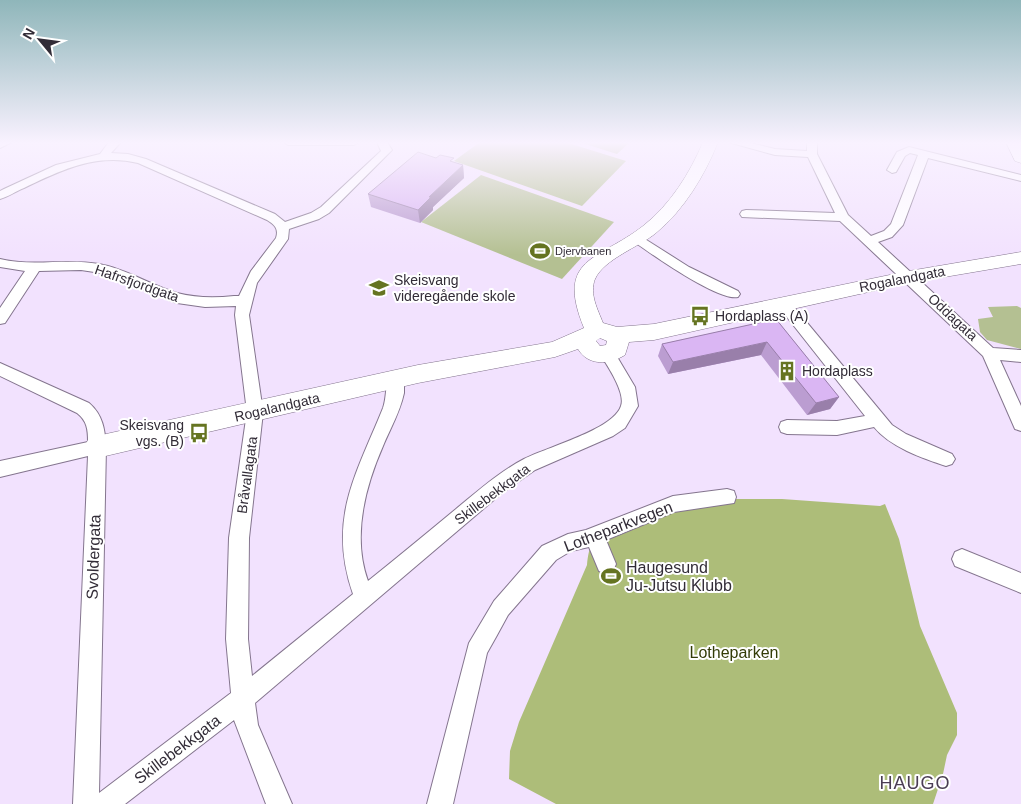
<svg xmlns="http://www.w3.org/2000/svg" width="1021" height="804" font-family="Arial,sans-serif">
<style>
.green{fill:#b4c092}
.forest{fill:#adbd79}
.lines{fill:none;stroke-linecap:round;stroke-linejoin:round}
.street-casing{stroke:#84758e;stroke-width:2}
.secondary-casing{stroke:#84758e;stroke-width:1}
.street{fill:#fff;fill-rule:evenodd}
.secondary{fill:#fff;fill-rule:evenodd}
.wall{fill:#bb9dd1}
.shaded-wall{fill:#997faa}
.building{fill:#dab6f3;stroke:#997faa}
.labels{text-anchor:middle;stroke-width:4;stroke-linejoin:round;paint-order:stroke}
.far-poi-label{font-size:11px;fill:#322c37;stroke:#fff;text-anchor:start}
.street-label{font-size:14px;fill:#322c37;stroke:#fff}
.poi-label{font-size:14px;fill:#322c37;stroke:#fff;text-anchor:start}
.near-street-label{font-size:16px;fill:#322c37;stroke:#fff}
.near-poi-label{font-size:16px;fill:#322c37;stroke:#fff;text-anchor:start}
.near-park-label{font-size:16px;fill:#333c07;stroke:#fff}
.near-neighbourhood-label{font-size:18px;letter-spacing:1px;fill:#4a3d53;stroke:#fff}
</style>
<rect width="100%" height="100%" fill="#f2e2fe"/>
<g class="green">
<polygon points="480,142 565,142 626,161 582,206 454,161"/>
<polygon points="579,142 630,142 617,154"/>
<polygon points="481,175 614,222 562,279 421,222"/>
<polygon points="1017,306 1021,308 1021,349 987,340 980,332 978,319 993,317 988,307"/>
</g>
<path class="forest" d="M 728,499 L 782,499 L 880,506 L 885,504 L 899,539 L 920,626 L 957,713 L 957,735 L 947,755 L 943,774 L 933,804 L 556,804 L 509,779 L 510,751 L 519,722 L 587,565 C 589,545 592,540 608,527 Z"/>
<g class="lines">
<defs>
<g id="street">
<polygon points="0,142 12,142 0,148"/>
<path d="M 109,142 L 121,142 L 111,153 L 128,154 L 146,159 L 275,214 L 285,222 L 311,213 L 321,207 L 381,151 L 377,142 L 387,142 L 392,150 L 329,213 L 319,219 L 289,229 L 288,239 L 257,283 L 249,315 L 263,412 L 249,538 L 248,639 L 252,676 L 353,594 C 327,519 356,475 383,408 C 387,397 385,384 390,375 L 396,373 L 402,375 L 404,379 L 404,393 C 400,412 390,429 383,446 C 365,487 352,537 368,581 C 398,557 427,533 456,509 C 478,491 499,472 524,459 C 547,447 613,430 621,406 C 626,393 607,365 600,354 L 603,350 L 608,348 L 613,350 L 635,387 L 638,406 L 625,428 L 613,436 L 535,470 L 502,493 L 255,703 L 258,725 L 292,804 L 266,804 L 234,720 L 125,804 L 73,804 L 88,456 L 0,477 L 0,461 L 88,442 C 88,429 87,421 77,413 L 0,376 L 0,363 L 89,403 C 103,415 105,430 106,447 L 99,793 L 231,693 L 226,639 L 229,538 L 247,412 L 235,315 L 236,306 L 205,307 L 177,303 L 101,273 L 81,270 L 39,271 L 5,323 L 0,324 L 0,308 L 25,271 L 0,267 L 0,259 C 33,267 66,258 99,264 C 127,269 150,285 177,293 C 196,298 215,298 234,296 L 239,296 L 251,271 L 276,238 C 279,229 275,225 267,220 L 138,163 C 97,153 61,170 24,188 C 16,191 8,197 0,199 L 0,191 L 4,189 L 56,165 L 100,154 Z"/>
<polygon points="283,142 359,142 354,145 288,145"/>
<polygon points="728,142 747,142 775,149 807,151 807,142 817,142 817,154 848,215 871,236 884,231 891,224 918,155 910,153 905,156 896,172 892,173 887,170 897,152 909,147 1021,175 1021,181 928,158 903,225 892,237 878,242 993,348 1021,350 1021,362 1000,360 1021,406 1021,431 1015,429 983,356 840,221 742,217 740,214 742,211 746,210 835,213 808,157 775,155"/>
<path d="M 637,234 L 689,267 L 738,291 L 740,294 L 738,297 C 719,302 650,253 633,241 L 631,238 L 633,235 Z"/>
<path d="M 784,299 L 789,301 L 892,425 L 906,434 L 952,454 L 955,459 L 952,464 L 946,466 C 922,458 890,447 874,427 L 837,435 L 787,434 L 781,432 L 779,427 L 781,422 L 787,420 L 837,421 L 865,416 L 779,307 L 777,304 L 779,301 Z"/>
<polygon points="727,489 734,491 736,497 734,503 674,512 606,540 616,564 613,571 606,574 599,571 589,547 571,551 556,560 508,615 496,637 487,653 453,804 427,804 469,643 494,601 542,546 568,534 586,530 673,496"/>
<polygon points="962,549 1021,573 1021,593 955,566 952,559 955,552"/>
</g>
<g id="secondary">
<path d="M 703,142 L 718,142 C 705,175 684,210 656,233 C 639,247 604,259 595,279 C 589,294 598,310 603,323 L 617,327 L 654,324 L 909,271 L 1021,252 L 1021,264 L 909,283 L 654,340 L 629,342 L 625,355 C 609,365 588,366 578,349 L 555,357 L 418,383 L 97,458 L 88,454 L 84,447 L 88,440 L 97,436 L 418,365 L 552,342 L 584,328 C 555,257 598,261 643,226 C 670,205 690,173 703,142 ZM 600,338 L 607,341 L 606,345 L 600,346 L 596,341 Z"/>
<polygon points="1006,142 1021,142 1021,163 1015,161"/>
</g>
</defs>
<use href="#street" class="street-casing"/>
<use href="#secondary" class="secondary-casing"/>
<use href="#street" class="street"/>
<use href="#secondary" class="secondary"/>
</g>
<g class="wall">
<polygon points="436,158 463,165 464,178 433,207 433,210 420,223 371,207 368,194"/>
<polygon points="776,319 839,397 830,409 807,415 761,355 668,374 658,356 662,344"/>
</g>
<g class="shaded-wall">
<polygon points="463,165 464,178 433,207 433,210 420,223 418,210 429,197"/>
<polygon points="767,342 761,355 668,374 673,362"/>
<polygon points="839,397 830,409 807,415 816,403"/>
</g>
<g class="building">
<polygon points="418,152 436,158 440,155 454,158 450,161 463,165 429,197 431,197 418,210 368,194"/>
<polygon points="776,319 839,397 816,403 767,342 673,362 662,344"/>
</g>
<linearGradient id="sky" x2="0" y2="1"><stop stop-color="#8fb6ba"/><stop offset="0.56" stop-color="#f9f2ff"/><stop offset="1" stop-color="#f9f2ff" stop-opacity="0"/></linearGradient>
<rect width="1021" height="255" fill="url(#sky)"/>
<defs>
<symbol id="stadium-bare" viewBox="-9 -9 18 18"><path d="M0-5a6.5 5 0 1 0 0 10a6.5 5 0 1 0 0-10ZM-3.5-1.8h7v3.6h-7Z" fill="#657421" stroke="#fff" stroke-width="2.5" paint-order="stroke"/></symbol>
<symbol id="school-bare" viewBox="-9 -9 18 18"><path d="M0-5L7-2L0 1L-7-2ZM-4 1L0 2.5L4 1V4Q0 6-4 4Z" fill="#657421" stroke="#fff" stroke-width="2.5" paint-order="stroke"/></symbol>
<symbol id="bus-bare" viewBox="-9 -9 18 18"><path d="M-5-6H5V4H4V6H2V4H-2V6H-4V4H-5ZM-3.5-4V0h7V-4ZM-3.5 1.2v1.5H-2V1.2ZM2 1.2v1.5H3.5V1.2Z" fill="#657421" stroke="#fff" stroke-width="2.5" paint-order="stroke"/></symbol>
<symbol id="building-bare" viewBox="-9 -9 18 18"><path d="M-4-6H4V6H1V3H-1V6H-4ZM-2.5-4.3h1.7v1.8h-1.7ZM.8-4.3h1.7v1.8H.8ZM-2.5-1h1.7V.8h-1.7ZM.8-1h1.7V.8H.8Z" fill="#657421" stroke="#fff" stroke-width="2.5" paint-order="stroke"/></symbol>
</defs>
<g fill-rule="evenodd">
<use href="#stadium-bare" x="526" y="237" width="28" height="28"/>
<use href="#school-bare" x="365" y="274" width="28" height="28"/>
<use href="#bus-bare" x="686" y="302" width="28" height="28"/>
<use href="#building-bare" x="773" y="357" width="28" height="28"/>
<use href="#bus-bare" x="185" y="419" width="28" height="28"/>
<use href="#stadium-bare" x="597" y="562" width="28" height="28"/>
</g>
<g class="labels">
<g class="far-poi-label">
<text x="555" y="255">Djervbanen</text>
</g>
<g class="street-label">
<text transform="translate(902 279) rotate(-11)" y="5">Rogalandgata</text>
<text transform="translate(137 283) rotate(19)" y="5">Hafrsfjordgata</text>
<text transform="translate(953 317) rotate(43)" y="5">Oddagata</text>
<text transform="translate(277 407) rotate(-13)" y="5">Rogalandgata</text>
<text transform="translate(247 475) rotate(-82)" y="5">Bråvallagata</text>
<text transform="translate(492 494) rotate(-37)" y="5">Skillebekkgata</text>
</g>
<g class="poi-label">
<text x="394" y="285">Skeisvang<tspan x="394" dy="16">videregående skole</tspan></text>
<text x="715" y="321">Hordaplass (A)</text>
<text x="802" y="376">Hordaplass</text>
<text x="184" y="430" text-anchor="end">Skeisvang<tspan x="184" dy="16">vgs. (B)</tspan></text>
</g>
<g class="near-street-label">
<text transform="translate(618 526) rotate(-21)" y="6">Lotheparkvegen</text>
<text transform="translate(93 557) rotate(-88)" y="6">Svoldergata</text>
<text transform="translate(177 749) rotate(-37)" y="6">Skillebekkgata</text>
</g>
<g class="near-poi-label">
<text x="626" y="573">Haugesund<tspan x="626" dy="18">Ju-Jutsu Klubb</tspan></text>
</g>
<g class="near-park-label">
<text x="734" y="658">Lotheparken</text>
</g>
<g class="near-neighbourhood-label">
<text x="915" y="789">HAUGO</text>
</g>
</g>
<g transform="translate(40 40) rotate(299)" stroke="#ffffff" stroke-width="4" paint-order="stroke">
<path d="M0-4L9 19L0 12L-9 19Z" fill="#322c37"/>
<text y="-8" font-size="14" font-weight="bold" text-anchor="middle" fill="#322c37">N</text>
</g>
</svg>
